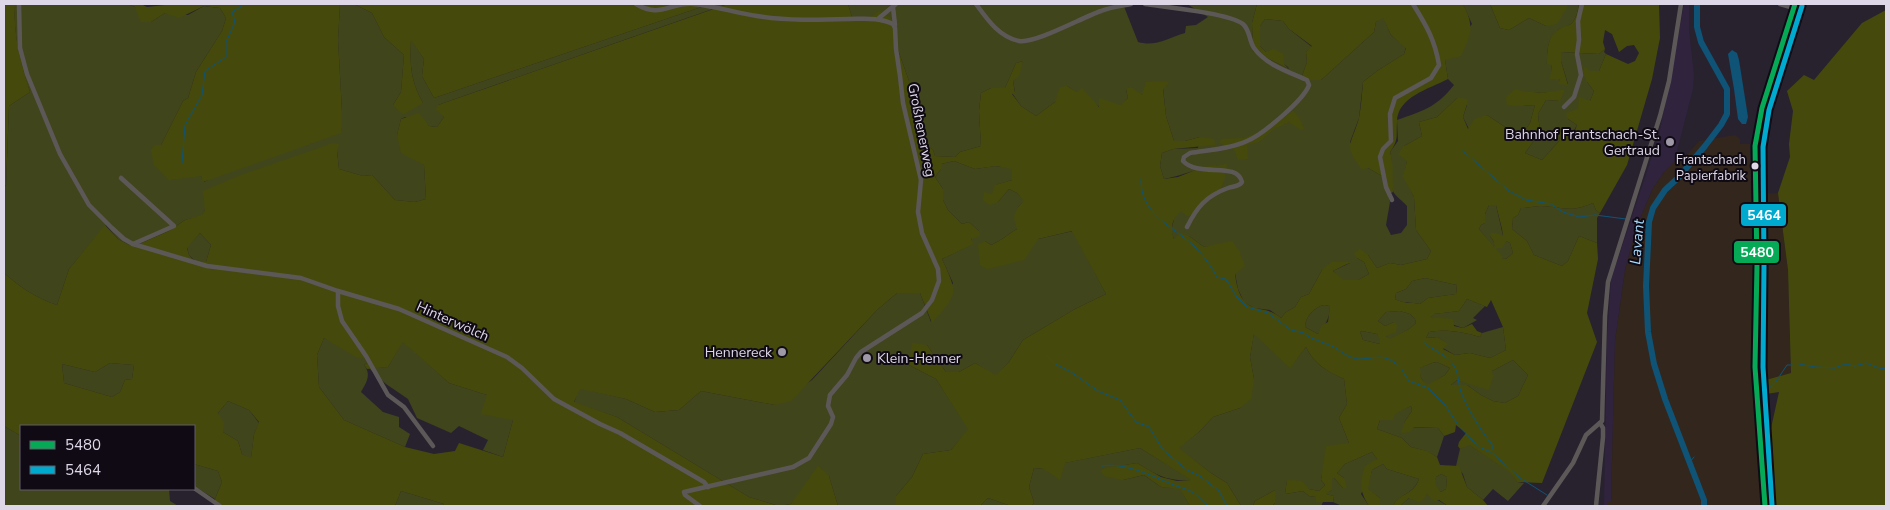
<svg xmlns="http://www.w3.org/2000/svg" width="1890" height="510" font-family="'Nunito Sans',sans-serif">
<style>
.built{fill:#30233e}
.industrial{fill:#33261d}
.green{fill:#41451c}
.forest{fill:#454a0c;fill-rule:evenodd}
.water{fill:#0f5376}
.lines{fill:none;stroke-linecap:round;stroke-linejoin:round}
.stream{stroke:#0f5376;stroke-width:1}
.river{stroke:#0f5376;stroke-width:6}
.minor{stroke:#5d5858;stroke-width:4.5}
.primary{stroke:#5f595a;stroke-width:6}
.bus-1-casing{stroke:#0f0a14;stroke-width:9}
.bus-2-casing{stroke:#0f0a14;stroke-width:9}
.bus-1{stroke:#06aa56;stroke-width:5}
.bus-2{stroke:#00a9ce;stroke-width:5}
.poi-dot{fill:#9e98a7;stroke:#0f0a14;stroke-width:2}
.bus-dot{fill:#ded7e7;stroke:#0f0a14;stroke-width:2}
.labels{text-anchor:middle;stroke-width:4;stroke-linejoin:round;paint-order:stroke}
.bus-label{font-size:13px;fill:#ded7e7;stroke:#0f0a14;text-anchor:end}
.street-label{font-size:14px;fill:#ded7e7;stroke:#0f0a14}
.poi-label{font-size:14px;fill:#ded7e7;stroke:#0f0a14;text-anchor:end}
.water-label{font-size:15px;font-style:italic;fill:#a8ddff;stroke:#0f0a14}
.line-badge{stroke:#0f0a14;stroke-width:2}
.badge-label{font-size:14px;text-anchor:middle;font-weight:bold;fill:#fff}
</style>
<rect width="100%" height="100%" fill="#28222f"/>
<polygon class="built" points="1684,4 1689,4 1689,30 1694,75 1693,89 1674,162 1665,171 1653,188 1637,226 1625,270 1615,341 1611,503 1607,503 1607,506 1604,506 1607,339 1611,280 1659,135 1671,76"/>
<polygon class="industrial" points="1735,135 1740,139 1740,144 1750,144 1751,194 1778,193 1788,270 1791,374 1759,382 1771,506 1607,506 1607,502 1611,502 1615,341 1625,270 1637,226 1653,188 1665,171 1674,162 1678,165 1699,141"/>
<g class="green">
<path d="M 15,4 L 128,4 L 135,7 L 151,22 L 165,13 L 188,15 L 204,6 L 220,8 L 226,18 L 222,31 L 196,72 L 188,98 L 183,101 L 161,145 L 201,176 L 204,182 L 342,112 L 338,40 L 340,4 L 354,4 L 372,13 L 384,37 L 404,55 L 401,92 L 393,105 L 423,103 C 410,79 410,65 411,39 L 424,59 L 422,76 L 434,98 L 710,4 L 727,4 L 438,105 L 444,117 L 437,127 L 429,126 L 425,122 L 405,117 L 401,119 L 397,135 L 424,165 L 426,199 L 415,202 L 395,200 L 372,175 L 363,176 L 339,169 L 337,151 L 205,210 L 202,216 L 185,220 L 169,231 L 139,244 L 129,245 L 118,239 L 106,225 L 69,269 L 57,305 C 36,298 20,287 4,273 L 4,186 L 6,185 L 9,106 L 30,92 C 20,63 13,35 15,4 Z"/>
<path d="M 848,4 L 1123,4 L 1138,42 C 1156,47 1168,38 1185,33 L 1186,26 L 1196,25 L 1208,17 L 1187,4 L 1257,4 L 1252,23 L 1253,51 L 1289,69 L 1288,67 L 1266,52 L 1260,46 L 1260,26 L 1265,19 L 1283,21 L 1289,29 L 1312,47 L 1306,52 L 1307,62 L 1302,76 L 1310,80 L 1321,80 L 1374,32 L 1376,22 L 1383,17 L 1391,35 L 1406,47 L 1404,54 L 1377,71 L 1363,82 L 1359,118 L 1350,142 L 1368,168 L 1382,176 L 1390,202 L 1386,225 L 1391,235 L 1401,233 L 1407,225 L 1407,206 C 1404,202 1395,196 1393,191 C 1388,179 1394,164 1390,152 L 1398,141 L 1397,120 C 1422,111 1436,108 1454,85 L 1448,79 L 1445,60 L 1472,24 L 1463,4 L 1490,4 L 1500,28 L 1509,30 L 1529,18 L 1546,26 L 1569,4 L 1579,4 C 1578,10 1577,17 1572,23 C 1568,27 1562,27 1558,30 C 1547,39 1547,51 1547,64 L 1552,64 L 1551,79 L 1560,79 L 1559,84 L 1568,84 L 1561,61 L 1561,52 L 1599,54 L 1605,49 L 1604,52 L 1606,54 L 1599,71 L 1590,72 L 1587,82 L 1594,91 L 1590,101 L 1568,119 L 1577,125 L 1570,138 L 1557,129 L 1560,140 L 1542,160 L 1525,153 L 1540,132 L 1538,114 L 1546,100 L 1560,101 L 1555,92 L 1524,93 L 1522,106 L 1535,105 L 1530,123 L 1524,132 L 1511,131 L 1487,115 L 1469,129 L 1463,117 L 1467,105 L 1457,98 L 1437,117 L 1419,122 L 1422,136 L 1404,146 L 1407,161 L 1404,177 L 1414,197 L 1416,230 L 1431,251 L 1427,259 L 1401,265 L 1390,263 L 1377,268 L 1368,255 L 1357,258 L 1364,262 L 1369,274 L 1358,280 L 1343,280 L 1333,271 L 1350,263 L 1322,270 L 1309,294 L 1301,297 L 1295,307 L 1286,312 L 1281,318 L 1270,310 L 1254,308 L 1244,302 L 1238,289 L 1235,273 L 1217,246 L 1204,247 L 1189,236 L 1174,239 L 1171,231 L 1175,215 L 1227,165 C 1205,165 1185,175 1164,179 L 1160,166 L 1162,153 L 1173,149 L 1198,148 L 1200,137 L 1185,141 L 1174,141 L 1166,116 L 1163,88 L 1169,84 L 1142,95 L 1126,89 L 1128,98 L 1120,106 L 1100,99 L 1100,107 L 1067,86 L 1055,102 L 1036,116 L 1021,106 L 1012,93 L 1015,92 L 1013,81 L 1023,61 L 1016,63 L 1005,88 L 991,88 L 981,93 L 979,111 L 981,146 L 960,152 L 955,157 L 935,156 L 933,150 L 922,141 L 909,99 L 909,81 L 897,47 L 870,18 L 852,17 Z"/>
<path d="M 954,161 L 975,169 L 995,166 L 1012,168 L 1012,180 L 996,185 L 998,202 L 1009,189 L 1017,193 L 1025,201 L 1018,207 L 1017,229 C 1008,234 1001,241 991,245 L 985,241 L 980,265 L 1038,239 L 1073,231 L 1106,294 L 1075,309 L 1023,340 L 1009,362 L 996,376 L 975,363 L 959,372 L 946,372 L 927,345 L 909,365 L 936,379 L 969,429 L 951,450 L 923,454 L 912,477 L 896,496 L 896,506 L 838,506 L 829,476 L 791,504 L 779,506 L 749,497 L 617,417 L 574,403 L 579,388 L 626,399 L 655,412 L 679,410 L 701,391 L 775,405 L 812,380 L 877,310 L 897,293 L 920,293 L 931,322 L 953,283 L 942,259 L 973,244 L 971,239 L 979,231 L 969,222 L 962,224 L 948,210 L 943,200 L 943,189 L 935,177 L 941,169 L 941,164 Z"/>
<path d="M 1593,203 L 1596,210 L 1600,213 L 1597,218 L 1597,243 L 1579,236 L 1568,261 L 1562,266 L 1534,255 L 1527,241 L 1512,229 L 1513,218 L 1518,215 L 1521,208 C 1527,208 1535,206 1541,206 C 1564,207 1570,213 1593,203 Z"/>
<polygon points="1489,205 1496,205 1503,236 1490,236 1494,242 1506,241 1510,243 1513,253 1506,259 1501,258 1501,256 1479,229 1481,225 1485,223 1485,214"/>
<polygon points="200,233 211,245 206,262 196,262 189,255 187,247"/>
<path d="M 1425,278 L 1457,285 L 1456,294 L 1428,298 L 1420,304 C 1411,302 1403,304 1395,299 L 1396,293 L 1406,289 L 1412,281 Z"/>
<polygon points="1467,299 1485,306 1473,318 1477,320 1463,328 1431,317 1433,314 1459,311"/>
<path d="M 1324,305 L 1330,306 C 1330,318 1325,325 1318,334 L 1305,327 C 1305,317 1314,307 1324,305 Z"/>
<polygon points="1400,311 1410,314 1415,319 1416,323 1409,329 1390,340 1386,336 1394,322 1385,326 1378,321 1386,312"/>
<path d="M 1503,327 L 1506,350 L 1490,358 L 1470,353 L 1455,355 L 1443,348 L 1447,344 L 1438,337 L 1426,338 L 1429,332 C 1445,329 1464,332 1480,337 L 1482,333 Z"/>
<polygon points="1362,331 1377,334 1381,340 1380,344 1363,340 1360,332"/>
<path d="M 1254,333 L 1290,367 L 1306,347 C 1314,364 1327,371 1344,379 L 1347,404 L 1339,418 L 1349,443 L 1322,474 L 1321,480 L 1325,485 L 1319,491 L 1309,489 L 1287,481 L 1285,494 L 1303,491 L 1309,496 L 1316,497 L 1316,502 L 1323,502 L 1321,506 L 1272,506 L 1275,503 L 1275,490 L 1255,501 L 1253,506 L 1241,506 L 1227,483 L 1211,473 L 1178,448 L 1199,432 L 1213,417 L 1240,408 L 1254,379 L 1250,357 Z"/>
<path d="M 324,338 L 371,361 L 364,365 C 372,375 366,383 361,392 L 383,412 L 399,417 L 399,427 L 410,434 L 405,447 L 344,420 L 319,387 L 317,355 Z"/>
<polygon points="403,341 449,383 487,395 513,420 503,457 483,450 488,440 459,426 451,433 417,418 408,399 386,384 369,368 388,367"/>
<polygon points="1513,360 1528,375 1518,396 1505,403 1493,401 1481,395 1467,385 1451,385 1457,380 1492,371"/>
<polygon points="1437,362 1450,368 1445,375 1427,386 1421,378 1419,368 1432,363"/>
<polygon points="110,363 134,365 132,379 125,380 120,392 112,397 64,383 62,364 95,372"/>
<polygon points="228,401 249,410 259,423 254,434 251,459 242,454 238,441 223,432 218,413"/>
<polygon points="1411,406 1412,411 1405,421 1404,427 1438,428 1444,436 1437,457 1426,451 1411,447 1402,438 1377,429 1380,420"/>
<polygon points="4,426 21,436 21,489 169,489 170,501 178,506 4,506"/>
<polygon points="1468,444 1512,473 1517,482 1524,483 1508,501 1493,489 1483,500 1467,487 1463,474 1456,466 1460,449"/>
<path d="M 1140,448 L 1192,480 C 1168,482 1157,475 1137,463 L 1125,465 L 1123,480 L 1144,475 L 1161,487 L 1180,488 L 1190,506 L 1032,506 L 1034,502 L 1029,487 L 1034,468 L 1044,469 L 1064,463 Z"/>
<polygon points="1372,452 1377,459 1361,494 1369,506 1342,506 1333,502 1334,496 1325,494 1332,490 1332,479 1333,477 1343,488 1344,478 1337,473 1345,464"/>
<polygon points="194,464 218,471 222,482 215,499 194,486"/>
<path d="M 1383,464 L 1387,469 L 1419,479 C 1413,495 1400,493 1393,506 L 1380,506 L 1380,498 L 1367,489 L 1372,470 Z"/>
<polygon points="1441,474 1447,477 1446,489 1441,492 1434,484 1436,477"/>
<polygon points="401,491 444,504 443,506 395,506"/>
<polygon points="1427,494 1448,506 1400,506 1409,498"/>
<polygon points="988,498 1011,506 980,506"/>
</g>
<g class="forest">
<path d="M 4,4 L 15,4 C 13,36 21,63 30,92 L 9,106 L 6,185 L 4,186 Z"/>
<polygon points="128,4 141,4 147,7 174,4 340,4 338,40 342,112 341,133 203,182 201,176 169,180 154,165 151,150 155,145 161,145 183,101 188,98 196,72 222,31 226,18 220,8 204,6 179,18 165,13 151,22 141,22 135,7"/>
<path d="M 354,4 L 710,4 L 434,98 L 422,76 L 424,59 L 411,40 C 410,66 410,79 423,103 L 404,114 L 400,112 L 393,105 L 401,92 L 404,55 L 384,37 L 372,13 Z"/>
<path d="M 728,4 L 848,4 L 852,17 L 870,18 L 879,11 L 898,23 L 897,47 L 909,81 L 909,99 L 922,141 L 933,150 L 935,156 L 955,157 L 960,152 L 981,146 L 979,111 L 981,93 L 991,88 L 1005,88 L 1016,63 L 1023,61 L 1019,76 L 1013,81 L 1015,93 L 1012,94 L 1021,106 L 1036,116 L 1055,102 L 1060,87 L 1067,86 L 1077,92 L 1082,88 L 1099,107 L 1099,98 L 1120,105 L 1128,98 L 1126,89 L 1131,87 L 1142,95 L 1146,82 L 1167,81 L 1169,84 L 1163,89 L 1166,116 L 1174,141 L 1185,141 L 1200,137 L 1214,139 L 1215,145 L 1173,149 L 1162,153 L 1160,166 L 1164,179 L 1178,177 L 1203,167 L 1227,164 C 1226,171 1225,178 1223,184 C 1218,196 1203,205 1195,215 L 1187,216 L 1181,211 C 1172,218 1170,228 1174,239 L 1180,233 L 1189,236 L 1204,247 L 1232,241 L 1239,251 L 1245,266 L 1235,274 C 1237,288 1240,304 1256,308 C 1268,311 1270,310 1281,318 L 1286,312 L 1295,307 L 1301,297 L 1309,294 L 1322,270 L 1332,262 L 1351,262 L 1333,271 L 1344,280 L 1358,280 L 1369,274 L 1364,262 L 1357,258 L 1354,253 L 1360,249 L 1368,255 L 1377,268 L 1390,263 L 1401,265 L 1427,259 L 1431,251 L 1416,230 L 1414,197 L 1403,177 L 1407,161 L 1398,154 L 1404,146 L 1422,136 L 1419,122 L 1437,117 L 1457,98 L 1467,99 L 1467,104 L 1463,117 L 1468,129 L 1475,119 L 1487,115 L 1511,131 L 1524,132 L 1530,123 L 1535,105 L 1522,106 L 1507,105 L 1506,97 L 1515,89 C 1528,94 1552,93 1565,89 L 1560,101 L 1546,100 L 1538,114 L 1540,132 L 1525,153 L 1542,160 L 1560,140 L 1557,129 L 1570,138 L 1574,133 L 1577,125 L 1568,119 L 1566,113 L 1578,109 L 1579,97 L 1590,101 L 1594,91 L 1587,82 L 1583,72 L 1585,67 L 1590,71 L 1599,71 L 1606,54 L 1628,64 L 1635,61 L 1639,53 L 1634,45 L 1627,46 L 1619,52 L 1612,34 L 1605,30 L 1603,42 L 1605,49 L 1599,54 L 1561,52 L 1561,61 L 1568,85 L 1558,84 L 1560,79 L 1550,79 L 1552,65 L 1547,64 C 1547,51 1547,35 1561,28 C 1565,26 1569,26 1572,23 C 1577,17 1578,10 1579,4 L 1659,4 L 1660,38 L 1652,79 L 1627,165 L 1600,213 L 1596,210 L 1593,203 C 1570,213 1564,207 1541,206 C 1535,206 1527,208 1521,208 L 1518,215 L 1513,218 L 1512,229 L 1527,241 L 1534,255 L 1562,266 L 1568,261 L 1579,236 L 1597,243 L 1598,259 L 1587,313 L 1597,342 L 1542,483 L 1517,482 L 1511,473 L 1469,445 L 1460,449 L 1458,446 L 1459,442 L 1466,433 L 1456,425 L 1455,432 L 1444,436 L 1438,428 L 1414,427 L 1410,432 L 1401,433 L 1405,421 L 1412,411 L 1411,406 L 1395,414 L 1393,420 L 1380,420 L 1377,429 L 1402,438 L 1411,447 L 1427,451 L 1437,457 L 1440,465 L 1459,466 L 1467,487 L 1483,500 L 1488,506 L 1448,506 L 1439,500 L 1434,501 L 1427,494 L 1424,499 L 1419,502 L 1409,498 L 1400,506 L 1393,506 C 1400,492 1413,496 1419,479 L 1387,469 L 1383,464 L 1372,470 L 1368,489 L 1380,498 L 1380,506 L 1369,506 C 1359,490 1360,484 1365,466 L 1377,459 L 1372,452 L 1345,464 L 1337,473 L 1344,478 L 1347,488 L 1343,488 L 1334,478 L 1332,479 L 1332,490 L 1326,494 L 1334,496 L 1333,502 L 1316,502 L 1316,497 L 1309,496 L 1303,491 L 1285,494 L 1287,480 L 1302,481 L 1309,489 L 1319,491 L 1325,485 L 1321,480 L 1326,446 L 1349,443 L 1339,418 L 1347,404 L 1344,379 C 1328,372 1314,364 1306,347 L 1290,368 L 1254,334 L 1250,357 L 1254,379 L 1251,399 L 1240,408 L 1213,417 L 1199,432 L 1179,448 L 1211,473 L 1227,483 L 1241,506 L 1190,506 L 1180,489 L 1161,487 L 1144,475 L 1123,480 L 1104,476 L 1100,471 L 1105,468 L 1137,463 L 1161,477 L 1177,481 L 1191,480 L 1140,448 L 1065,463 L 1060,480 L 1044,469 L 1034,468 L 1029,487 L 1034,502 L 1032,506 L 1011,506 L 988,498 L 980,506 L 896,506 L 896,496 L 912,477 L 923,454 L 951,450 L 968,429 L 936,379 L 909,365 L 912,343 L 927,345 L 946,372 L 959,372 L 975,363 L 996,375 L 1009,362 L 1023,340 L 1075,309 L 1106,294 L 1072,231 L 1038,239 L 1024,260 L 987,269 L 980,265 L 978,245 L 985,241 L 991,245 C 1001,241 1008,234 1017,229 L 1014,217 L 1018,207 L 1024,201 L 1017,193 L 1009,189 L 998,202 L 990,205 L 983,200 L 984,192 L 992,194 L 995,185 L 1012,180 L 1012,169 L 996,166 L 975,169 L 954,161 L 941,164 L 941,169 L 935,177 L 943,189 L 943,200 L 948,210 L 962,224 L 969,222 L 979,231 L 980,236 L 971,239 L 974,244 L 942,259 C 959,296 957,293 932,323 L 920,293 L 897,293 L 877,310 L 791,401 L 775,405 L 701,391 L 679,410 L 655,412 L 626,399 L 580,389 L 574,402 L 617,417 L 749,497 L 779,506 L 791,504 L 818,466 L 829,476 L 838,506 L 443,506 L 444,504 L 401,491 L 395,506 L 216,506 L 215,499 L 222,482 L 218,471 L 194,464 L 194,426 L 21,426 L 21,436 L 4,426 L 4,273 C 20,287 36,298 57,305 L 69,269 L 105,225 L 118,239 L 129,245 L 139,244 L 169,231 L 185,220 L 202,215 L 205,210 L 203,191 L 241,175 L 333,143 L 339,144 L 337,151 L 339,169 L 363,176 L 372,175 L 395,200 L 415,202 L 426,199 L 424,165 L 401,153 L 397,135 L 401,119 L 419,113 L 429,126 L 437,127 L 444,117 L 436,110 L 438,105 ZM 1489,205 L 1496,205 L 1502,229 L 1503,236 L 1496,233 L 1491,233 L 1490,236 L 1494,242 L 1495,248 L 1502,248 L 1506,241 L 1510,243 L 1513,253 L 1506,259 L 1502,258 L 1502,256 L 1479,229 L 1481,225 L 1485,223 L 1485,214 ZM 200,233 L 211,245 L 206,262 L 195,262 L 189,255 L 187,248 ZM 1425,278 L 1457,285 L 1456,294 L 1428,298 L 1420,304 C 1412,302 1403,304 1395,299 L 1396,293 L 1406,289 L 1412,281 ZM 1467,299 L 1487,307 L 1491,300 L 1503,327 L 1506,350 L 1490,358 L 1470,353 L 1455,355 L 1443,349 L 1448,344 L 1438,337 L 1426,338 L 1429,332 C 1445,329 1464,332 1480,337 L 1482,333 L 1477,331 L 1472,324 L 1463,328 L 1454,326 L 1453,319 L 1431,317 L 1434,314 L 1459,311 ZM 1324,305 L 1330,306 L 1328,322 L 1322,325 L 1318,334 L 1305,327 C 1305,317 1314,307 1324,305 ZM 1400,311 L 1410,314 L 1415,319 L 1416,323 L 1409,329 L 1390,339 L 1386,336 L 1396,332 L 1397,325 L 1394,322 L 1385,326 L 1378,321 L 1386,312 ZM 1362,331 L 1377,334 L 1380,340 L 1380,344 L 1363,340 L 1360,332 ZM 324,338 L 356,357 L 368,359 L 371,361 L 364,365 L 367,369 L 388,367 L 403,342 L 449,383 L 487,395 L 481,414 L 513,420 L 503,457 L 459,443 L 455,451 L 434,454 L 405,447 L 344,420 L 319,387 L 317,355 ZM 1513,360 L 1528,375 L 1518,396 L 1505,403 L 1493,401 L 1481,395 L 1467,385 L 1451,385 L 1457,380 L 1489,390 L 1493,376 L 1492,371 ZM 1437,362 L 1450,368 L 1445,375 L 1427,385 L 1421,378 L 1420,368 L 1432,363 ZM 110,363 L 134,365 L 132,379 L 125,380 L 120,392 L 112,397 L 64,383 L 62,364 L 95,372 ZM 228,401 L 249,410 L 259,422 L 254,434 L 251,458 L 242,454 L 238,441 L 223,432 L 224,423 L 218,413 ZM 1441,474 L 1447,477 L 1446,489 L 1441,492 L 1435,484 L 1436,477 Z"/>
<path d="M 1257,4 L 1463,4 C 1475,27 1471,34 1461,56 L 1445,60 L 1448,79 C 1429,89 1397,97 1397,122 C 1396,137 1399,139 1390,152 C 1394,164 1392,179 1393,192 L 1387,195 L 1382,176 L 1368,168 L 1362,169 C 1342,145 1352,144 1359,118 C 1361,107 1362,94 1363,82 L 1377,71 L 1404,54 L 1406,48 L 1391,35 L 1383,18 L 1376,22 L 1374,32 L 1321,80 L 1309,80 L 1302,76 L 1307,62 L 1306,52 L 1312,46 L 1289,29 L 1283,21 L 1265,19 L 1260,26 L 1260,46 L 1266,52 L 1274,49 L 1283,54 L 1284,64 L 1289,69 L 1253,51 L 1252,23 Z"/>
<polygon points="1490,4 1569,4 1557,24 1546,26 1529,18 1509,30 1500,28"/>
<polygon points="1886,10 1886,506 1771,506 1766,451 1779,392 1760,395 1759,382 1791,373 1788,270 1778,193 1790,157 1789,144 1793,111 1787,91 1804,75 1814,80 1862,23"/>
<polygon points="1293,111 1299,117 1304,129 1301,130 1289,122 1274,129 1259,142 1247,145 1248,159 1238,160 1234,149 1220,143 1221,139 1244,138 1268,128"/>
<polygon points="1275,490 1275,503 1272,506 1253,506 1255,501"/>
</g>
<polygon class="water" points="1732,50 1737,53 1739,60 1748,117 1746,124 1742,124 1738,119 1734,89 1728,54"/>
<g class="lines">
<g class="stream">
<polyline points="1463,151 1509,191 1526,200 1551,204 1563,212 1579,217 1595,215 1626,219"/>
<polyline points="182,163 185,125 202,95 205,71 226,57 226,42 235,22 232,12 245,4"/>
<path d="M 1141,179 C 1140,215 1173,226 1194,246 C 1204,256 1211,266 1217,277 L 1225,279 L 1228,282 L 1236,296 L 1247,307 L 1268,313 L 1291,330 L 1304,333 L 1309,337 L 1334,347"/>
<polyline points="1644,232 1649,233"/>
<path d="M 1423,342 C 1432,350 1448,355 1454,366 C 1459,373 1458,384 1461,392 C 1469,412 1480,429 1493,446 L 1491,452"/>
<path d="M 1336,348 C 1342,353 1353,360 1361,359 C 1378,358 1384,353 1399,366"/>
<polyline points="1046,355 1055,364 1071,372 1098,391 1120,400 1136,422 1149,427 1163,450 1187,470 1200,476 1219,491 1227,506"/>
<polyline points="1799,364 1815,367 1835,368 1845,364 1855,366 1866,363 1879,368 1886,369"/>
<polyline points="1402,370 1409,381 1428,388 1445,405 1458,425 1473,441 1481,448 1491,452 1520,478 1547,495"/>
<polyline points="1765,392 1775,383 1787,365 1792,365"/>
<polyline points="1689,463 1694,457"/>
<path d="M 1102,466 C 1123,462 1150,475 1169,483 C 1177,487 1186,488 1194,493 C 1199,497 1203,502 1208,506"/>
</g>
<polyline class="river" points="1697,4 1697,27 1701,42 1727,89 1727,114 1721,125 1705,146 1679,177 1665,190 1653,208 1649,222 1646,286 1648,332 1654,364 1665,399 1704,500 1704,506"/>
<g class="minor">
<polyline points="19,4 20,48 27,74 60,154 89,205 112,228 124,239 133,244 207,266 301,278 338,291 399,309 507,357 522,368 554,399 600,424 620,433 704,482 708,487"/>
<path d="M 636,4 C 661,19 669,2 694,4 C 715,6 736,13 757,16 C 786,21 820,20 849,19 C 864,19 879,17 893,24 L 895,28 L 896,49 L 900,76 L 903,103 L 921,180 L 918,212 L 922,233 L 938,269 L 939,281 L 932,300 L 922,313 L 861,352 L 856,358 L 847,375 L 830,395 L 828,406 L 833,417 L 831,424 L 809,458 L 793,467 L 684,492 L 685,495 L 700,506"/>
<path d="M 976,4 C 987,19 999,37 1019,41 C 1035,44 1083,17 1101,11 C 1111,7 1122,6 1131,4"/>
<path d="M 1145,4 C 1165,7 1228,13 1243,24 C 1250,30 1249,41 1254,48 C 1266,65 1289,72 1307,80 L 1309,85 C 1304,100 1262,135 1247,141 C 1230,149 1208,150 1190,153 L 1184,157 L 1183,161 C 1199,178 1237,161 1242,182 C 1239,187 1233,186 1228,188 C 1206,196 1197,207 1187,227"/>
<polyline points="1780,4 1794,8"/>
<polyline points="893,7 895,25"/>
<polyline points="879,18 896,4"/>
<polyline points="1564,107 1574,97 1581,75 1577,54 1579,40 1578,21 1582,4"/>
<polyline points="121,178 174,226 133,244"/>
<path d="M 1392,200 L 1386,187 L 1380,157 L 1383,149 L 1391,141 L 1390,114 L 1395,98 L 1431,78 L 1439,65 C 1435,40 1426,25 1413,4"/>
<polyline points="338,291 338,306 342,321 366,356 388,395 404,407 433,446"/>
<polyline points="194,488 220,506"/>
<polyline points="1543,506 1573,463 1586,435 1602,421 1605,316 1608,282 1660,116 1669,81 1681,4"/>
<polyline points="1596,506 1603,437 1603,428 1600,423"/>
</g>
<polyline class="primary" points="1765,506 1755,367 1757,265 1755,146 1762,108 1795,4"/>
<defs>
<polyline id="bus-1" points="1765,506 1755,367 1757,265 1755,146 1762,108 1795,4"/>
<polyline id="bus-2" points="1772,505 1763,367 1764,265 1763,147 1769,110 1802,6"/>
</defs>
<use href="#bus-1" class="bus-1-casing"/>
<use href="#bus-2" class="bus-2-casing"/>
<use href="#bus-1" class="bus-1"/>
<use href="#bus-2" class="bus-2"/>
</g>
<g class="poi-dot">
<circle cx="1670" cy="142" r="5"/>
<circle cx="782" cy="352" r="5"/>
<circle cx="867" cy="358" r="5"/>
</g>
<circle class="bus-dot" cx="1755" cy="166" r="4.5"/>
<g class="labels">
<g class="bus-label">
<text x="1746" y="164">Frantschach<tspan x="1746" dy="16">Papierfabrik</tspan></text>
</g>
<g class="street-label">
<text transform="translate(922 130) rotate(79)" y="5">Großhenerweg</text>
<text transform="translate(453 321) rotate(24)" y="5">Hinterwölch</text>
</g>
<g class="poi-label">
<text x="1660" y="139">Bahnhof Frantschach-St.<tspan x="1660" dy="16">Gertraud</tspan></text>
<text x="772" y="357">Hennereck</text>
<text x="877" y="363" text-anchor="start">Klein-Henner</text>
</g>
<g class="water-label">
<text transform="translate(1637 242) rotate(-85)" y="5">Lavant</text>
</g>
</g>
<g class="line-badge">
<rect x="1740" y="203" width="47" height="24" rx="5" fill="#00a9ce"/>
<rect x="1733" y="240" width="47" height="24" rx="5" fill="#06aa56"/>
</g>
<g class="badge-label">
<text x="1764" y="220">5464</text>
<text x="1757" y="257">5480</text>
</g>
<rect width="1890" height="510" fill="none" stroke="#ded7e7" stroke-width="10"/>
<rect x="20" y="425" width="175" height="65" fill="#0f0a14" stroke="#625c68"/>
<rect x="30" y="441" width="25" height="8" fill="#06aa56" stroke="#625c68"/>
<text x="65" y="450" font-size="15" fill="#ded7e7">5480</text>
<rect x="30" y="466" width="25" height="8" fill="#00a9ce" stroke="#625c68"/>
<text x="65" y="475" font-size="15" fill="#ded7e7">5464</text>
</svg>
